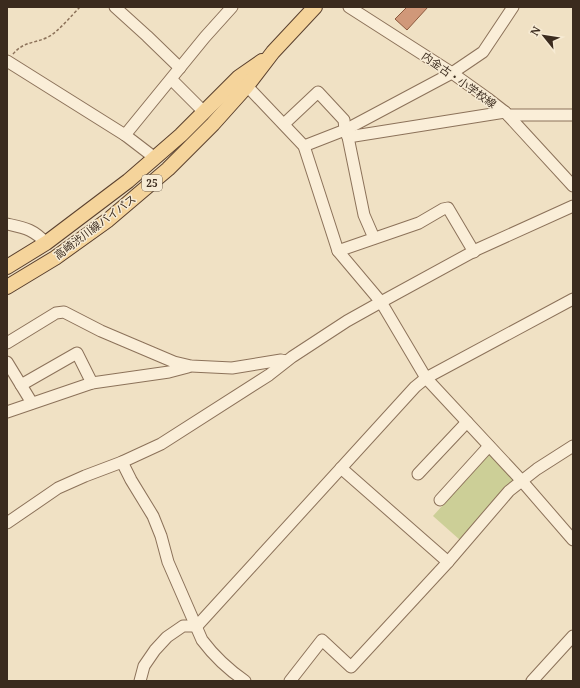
<svg xmlns="http://www.w3.org/2000/svg" width="580" height="688" font-family="'Noto Serif','Noto Sans JP',serif">
<style>
.green{fill:#cccf97}
.building{fill:#d09879;stroke:#8c593e}
.lines{fill:none;stroke-linecap:round;stroke-linejoin:round}
.minor-casing{stroke:#8c725a;stroke-width:13}
.major-casing{stroke:#5a402e;stroke-width:16}
.path{stroke:#8c725a;stroke-width:1.5;stroke-dasharray:3 2;stroke-linecap:butt}
.minor{stroke:#faeed8;stroke-width:11}
.major{stroke:#f5d49b;stroke-width:14}
.labels{text-anchor:middle;stroke-width:3;stroke-linejoin:round;paint-order:stroke}
.shield{fill:#f7ebd4;stroke:#736555;stroke-width:1}
.shield-label{font-size:10px;font-weight:bold;fill:#3b2b1e}
.street-label{font-size:11px;fill:#3b2b1e;stroke:#f7ebd4}
</style>
<rect width="100%" height="100%" fill="#f0e1c4"/>
<polygon class="green" points="490,453 514,477 513,481 460,540 433,516"/>
<polygon class="building" points="407,7 428,7 407,30 395,19"/>
<g class="lines">
<defs>
<g id="minor">
<polyline points="115,7 147,36 180,68"/>
<polyline points="349,7 452,73 487,98 505,112 573,186"/>
<polyline points="7,61 125,135 155,158"/>
<polyline points="172,80 204,112"/>
<polyline points="247,86 304,146 338,251 381,302 426,378 521,480 573,540"/>
<polyline points="508,115 573,115"/>
<polyline points="284,124 318,92 344,120 345,130 348,137 505,112"/>
<polyline points="125,135 205,37 232,7"/>
<polyline points="348,137 364,215 374,238"/>
<polyline points="304,146 345,130 452,73 483,52 513,7"/>
<path d="M 7,224 C 25,228 33,229 46,243"/>
<polyline points="338,251 419,223 443,209 448,208 474,252"/>
<polyline points="7,343 56,313 64,312 101,331 174,362 191,366 232,368 281,360 286,361"/>
<polyline points="7,362 32,403"/>
<polyline points="21,385 77,353 92,383"/>
<polyline points="7,412 92,383 169,372 188,367"/>
<path d="M 122,462 L 131,480 L 153,516 L 161,536 L 168,562 L 202,640 C 214,656 229,670 245,681"/>
<polyline points="341,468 448,562"/>
<polyline points="418,474 467,422"/>
<polyline points="440,500 489,446"/>
<polyline points="7,523 58,488 85,476 122,462 161,444 269,375 292,357 347,321 381,302 478,249 573,206"/>
<polyline points="140,681 144,666 155,650 167,637 183,626 197,626 415,387 426,378 573,299"/>
<polyline points="290,681 322,640 351,667 448,562 509,491 537,469 573,446"/>
<polyline points="532,681 573,636"/>
</g>
<g id="major">
<polyline points="7,267 46,243 128,181 181,135 239,77 262,61"/>
<polyline points="7,287 55,258 108,220 168,169 213,124 247,86 273,52 315,7"/>
</g>
</defs>
<use href="#minor" class="minor-casing"/>
<use href="#major" class="major-casing"/>
<path class="path" d="M 13,54 C 24,41 34,44 48,37 C 57,33 72,15 80,7"/>
<use href="#minor" class="minor"/>
<use href="#major" class="major"/>
</g>
<g class="labels">
<rect class="shield" x="142" y="175" width="20" height="16" rx="3"/>
<g class="shield-label">
<text x="152" y="187">25</text>
</g>
<g class="street-label">
<text transform="translate(459 80) rotate(35)" y="4">内金古・小学校線</text>
<text transform="translate(95 227) rotate(-37)" y="4">高崎渋川線バイパス</text>
</g>
</g>
<rect width="580" height="688" fill="none" stroke="#3b2b1e" stroke-width="16"/>
<g transform="translate(544 36) rotate(300)" stroke="#f7ebd4" stroke-width="3" paint-order="stroke">
<path d="M0-3L7 15L0 10L-7 15Z" fill="#3b2b1e"/>
<text y="-6" font-size="11" font-weight="bold" text-anchor="middle" fill="#3b2b1e">N</text>
</g>
</svg>
